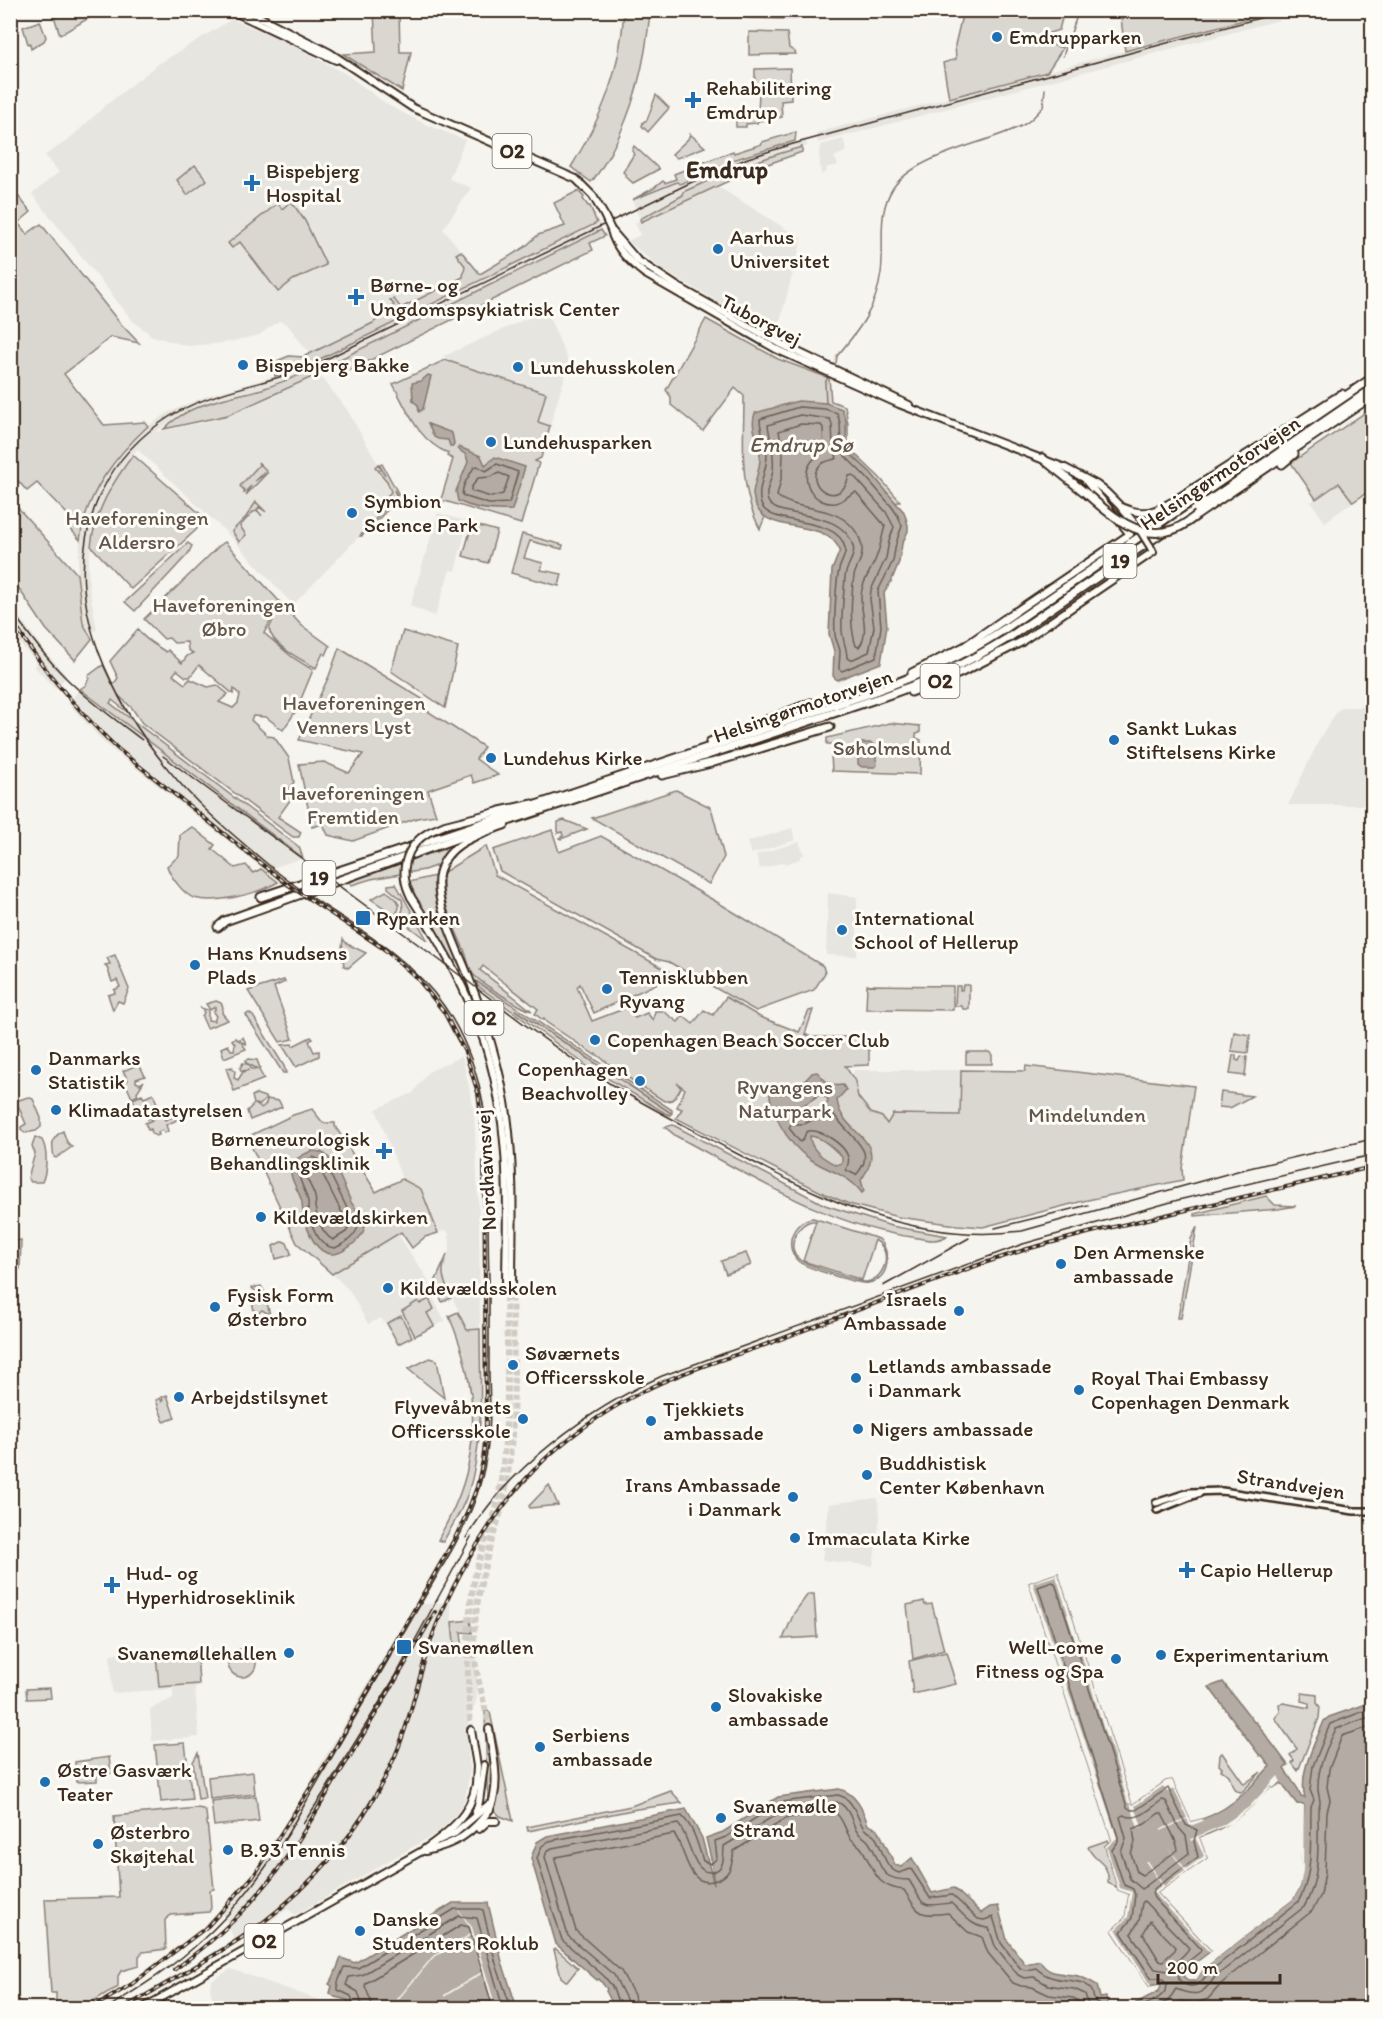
<svg xmlns="http://www.w3.org/2000/svg" width="1383" height="2019" font-family="Itim,sans-serif">
<style>
.built{fill:#e7e5df}
.green{fill:#dad6d0;stroke:#8a8077;stroke-width:1.5;fill-rule:evenodd}
.water{fill:#b4aca4;stroke:#84786e;stroke-width:1.5;fill-rule:evenodd}
.pier{fill:#f5f4ee}
.lines{fill:none;stroke-linecap:round;stroke-linejoin:round}
.shore{stroke:#6b5e54;stroke-width:1.5}
.stream{stroke:#84786e;stroke-width:1.5}
.trunk-tunnel{stroke:#d0ccc4;stroke-width:6;stroke-dasharray:6 3;stroke-linecap:butt}
.secondary-casing{stroke:#3b2a1e;stroke-width:10}
.primary-casing{stroke:#3b2a1e;stroke-width:10}
.trunk-casing{stroke:#3b2a1e;stroke-width:10}
.motorway-casing{stroke:#3b2a1e;stroke-width:11}
.secondary{stroke:#fdfcf7;stroke-width:5}
.primary{stroke:#fdfcf7;stroke-width:6}
.trunk{stroke:#fdfcf7;stroke-width:6}
.motorway{stroke:#fdfcf7;stroke-width:7}
.tram{stroke:#3b2a1e;stroke-width:1.5}
.rail-casing{stroke:#3b2a1e;stroke-width:4}
.rail{stroke:#fdfcf7;stroke-width:1.5;stroke-dasharray:4.5;stroke-linecap:butt}
.primary-bridge-casing{stroke:#3b2a1e;stroke-width:10;stroke-linecap:butt}
.trunk-bridge-casing{stroke:#3b2a1e;stroke-width:10;stroke-linecap:butt}
.motorway-bridge-casing{stroke:#3b2a1e;stroke-width:11;stroke-linecap:butt}
.primary-bridge{stroke:#fdfcf7;stroke-width:6}
.trunk-bridge{stroke:#fdfcf7;stroke-width:6}
.motorway-bridge{stroke:#fdfcf7;stroke-width:7}
.poi-dot{fill:#1f6fb2;stroke:#fdfcf7;stroke-width:2}
.labels{text-anchor:middle;stroke-width:6;stroke-linejoin:round;paint-order:stroke}
.shield{fill:#fdfcf7;stroke:#75695f;stroke-width:1.5}
.shield-label{font-size:20px;font-weight:bold;fill:#3b2a1e}
.poi-label{font-size:21px;fill:#3b2a1e;stroke:#fdfcf7;text-anchor:start}
.street-label{font-size:21px;fill:#3b2a1e;stroke:#fdfcf7}
.park-label{font-size:21px;fill:#63554a;stroke:#fdfcf7}
.water-label{font-size:22px;font-style:italic;fill:#65584d;stroke:#fdfcf7}
.quarter-label{font-size:24px;font-weight:bold;fill:#3b2a1e;stroke:#fdfcf7}
</style>
<rect width="100%" height="100%" fill="#f5f4ee"/>
<filter id="ink" filterUnits="userSpaceOnUse"><feTurbulence type="fractalNoise" baseFrequency=".0167" numOctaves="2"/><feDisplacementMap in="SourceGraphic" scale="12" xChannelSelector="R" yChannelSelector="G"/><feConvolveMatrix kernelMatrix="1 2 1 2 8 2 1 2 1" color-interpolation-filters="sRGB"/></filter>
<g filter="url(#ink)">
<g class="built">
<polygon points="1278,10 1313,11 818,143 816,133"/>
<polygon points="232,19 282,40 305,52 346,74 388,105 423,123 465,140 449,179 471,188 443,229 480,274 310,354 287,324 279,321 259,335 224,343 188,346 152,336 132,320 32,194 59,172 45,155 67,141 106,105 157,65"/>
<polygon points="806,139 807,146 755,161 683,192 683,195 665,204 714,184 802,239 778,328 776,330 771,330 745,317 662,270 628,241 640,235 635,223 640,220 632,200 678,182 680,184 750,154"/>
<polygon points="843,139 847,151 834,157 838,164 836,166 827,167 826,173 821,174 819,154 821,145"/>
<polygon points="599,222 602,229 601,230 322,367 316,361"/>
<polygon points="546,310 569,363 550,425 503,413 477,388 482,372 446,360 444,356"/>
<polygon points="310,363 315,369 263,388 211,402 173,419 156,432 208,421 253,405 319,374 346,408 397,497 293,605 227,533 137,449 107,493 98,516 92,540 88,565 89,587 97,630 90,632 83,623 78,588 77,574 81,535 95,492 107,471 118,457 148,426 169,412 209,395 275,376"/>
<polygon points="1340,483 1353,502 1325,522 1311,502"/>
<polygon points="438,513 468,522 455,571 450,570 435,616 410,606"/>
<polygon points="10,604 46,653 67,676 55,689 34,666 37,662 11,635"/>
<polygon points="80,689 157,743 167,755 303,858 265,870 104,743 68,703"/>
<polygon points="1345,707 1372,707 1372,805 1288,805 1320,738 1338,710"/>
<polygon points="792,828 795,840 751,854 747,842"/>
<polygon points="799,842 804,855 800,856 800,859 785,864 784,862 760,869 756,855"/>
<polygon points="828,893 857,897 857,956 826,955"/>
<polygon points="462,1056 474,1110 479,1218 480,1329 467,1330 442,1274 442,1265 450,1248 449,1234 446,1230 438,1233 421,1189 402,1179 376,1109 413,1093 428,1072"/>
<polygon points="854,1070 960,1070 960,1115 893,1114 887,1125 882,1117 871,1113 858,1097 858,1090 852,1076"/>
<polygon points="398,1234 428,1280 430,1292 445,1321 399,1345 381,1318 368,1324 349,1290 332,1274"/>
<polygon points="877,1498 880,1517 873,1566 822,1560 829,1504"/>
<polygon points="450,1602 455,1651 465,1650 465,1645 470,1642 474,1644 477,1661 477,1699 466,1728 470,1770 465,1799 459,1811 441,1830 430,1837 295,1915 288,1909 236,1944 221,1909 252,1875 285,1825 414,1605"/>
<polygon points="197,1648 200,1687 195,1688 199,1737 152,1741 150,1709 173,1698 173,1689 112,1693 110,1654"/>
<polygon points="231,1969 319,2000 318,2002 337,2008 214,2008 210,1987 212,1980"/>
</g>
<g class="green">
<polygon points="1120,10 1278,10 1278,11 1125,51"/>
<polygon points="62,11 86,11 89,18 60,35 53,13"/>
<polygon points="374,11 399,11 400,52 411,52 402,91 343,54 376,52"/>
<path d="M 624,11 L 650,11 C 646,60 635,108 611,152 C 605,162 599,174 591,182 L 571,167 C 603,115 620,72 624,11 Z"/>
<polygon points="748,11 789,11 791,16 795,19 748,18"/>
<polygon points="963,11 1064,11 1059,30 1040,36 1046,43 1063,48 1047,72 949,98 943,63 956,59 955,45"/>
<polygon points="40,21 46,37 44,41 31,49 30,43 28,44 23,27"/>
<polygon points="749,32 787,33 789,48 795,52 796,54 749,55"/>
<polygon points="790,68 791,100 781,101 782,117 758,121 757,123 746,124 746,127 736,127 736,116 758,114 759,92 755,85 755,69"/>
<polygon points="656,95 669,108 648,132 642,126 643,122 647,120"/>
<polygon points="796,132 795,141 736,159 680,184 677,182 632,200 654,188 663,181 665,183 676,179 674,174 733,151 734,153 762,144 762,142"/>
<polygon points="690,134 705,147 677,158 672,154 688,139"/>
<polygon points="634,146 659,169 633,183 625,176 626,175 623,172 634,154 632,151"/>
<path d="M 802,147 L 802,152 L 754,169 L 641,222 L 640,219 L 683,195 L 683,192 C 722,174 761,158 802,147 Z"/>
<polygon points="195,165 207,180 187,195 177,180"/>
<polygon points="578,191 584,197 583,199 588,206 590,206 597,223 316,361 275,376 272,363 289,356 303,357 373,323 394,305 390,300 394,299 401,308 463,277 465,266 456,254 461,251 480,274 525,247 538,235 565,226 554,203"/>
<path d="M 18,196 L 31,212 L 18,223 L 27,234 L 41,224 L 119,322 L 139,343 L 111,337 L 64,374 L 104,425 L 145,422 L 148,426 C 115,457 86,493 80,540 L 68,526 L 73,520 L 37,483 L 27,491 L 11,473 L 10,200 Z"/>
<polygon points="291,201 305,221 326,265 293,280 278,292 240,242 232,248 228,243 278,203 282,209"/>
<polygon points="601,230 605,236 590,243 593,250 344,373 343,374 340,368 333,371 322,368"/>
<path d="M 706,319 L 778,359 L 829,378 L 831,401 L 845,406 L 848,424 L 848,442 L 854,453 L 879,477 L 900,501 L 896,503 C 887,494 880,484 872,474 C 858,459 842,451 846,428 L 754,425 C 756,435 760,445 761,454 C 763,479 742,496 765,517 L 760,529 C 738,487 744,442 744,396 L 735,388 L 703,431 L 671,405 L 671,397 L 666,390 Z"/>
<path d="M 445,360 L 546,393 L 538,422 L 550,426 L 541,458 L 535,461 L 539,463 L 521,524 L 445,501 L 440,503 L 453,459 L 447,456 L 448,453 C 418,441 407,410 393,384 Z"/>
<path d="M 315,369 L 319,374 L 228,415 L 164,429 C 189,403 228,398 262,389 C 280,383 297,376 315,369 Z"/>
<polygon points="1372,408 1372,489 1353,502 1339,483 1316,499 1291,463"/>
<path d="M 133,455 L 205,518 L 196,530 L 131,589 L 91,546 C 95,511 112,483 133,455 Z"/>
<polygon points="258,462 266,470 255,481 268,472 246,495 251,486 244,493 244,490 240,486 259,465"/>
<polygon points="378,464 385,475 379,464 382,464 398,493 399,495 397,495 394,490 398,499 362,536 360,536 392,501 387,496 391,492 387,481 379,472 380,470 379,471 375,467"/>
<polygon points="10,499 77,574 83,623 92,639 75,660 46,629 11,577"/>
<polygon points="256,502 266,512 259,507 257,510 262,516 258,511 253,512 240,526 246,535 239,542 232,531 246,517"/>
<polygon points="472,524 497,531 488,563 463,556"/>
<polygon points="522,534 563,545 562,549 530,541 524,558 543,563 541,570 562,574 559,586 511,573"/>
<path d="M 225,542 L 301,625 L 330,646 L 326,655 L 323,653 L 316,668 C 302,660 272,646 269,629 L 274,618 L 273,617 L 264,633 L 292,657 L 313,670 L 296,711 L 283,730 L 266,717 L 253,716 L 251,720 L 268,736 L 274,737 L 289,758 L 294,782 L 285,794 L 291,799 L 278,817 L 301,832 L 299,837 L 293,837 L 282,829 L 142,723 L 132,708 L 118,695 L 127,712 L 112,700 L 110,703 L 299,847 L 303,858 L 80,689 L 86,685 L 89,678 L 88,676 L 103,665 L 113,685 L 118,678 L 110,661 L 138,629 C 142,638 157,646 166,652 L 168,650 L 182,663 L 187,656 L 193,653 L 188,650 L 187,642 L 174,643 L 169,638 L 164,639 L 144,619 L 219,546 ZM 199,665 L 233,694 L 234,689 L 240,695 L 238,703 L 233,708 L 219,702 L 228,694 L 217,685 L 208,687 L 190,679 L 185,684 L 173,675 L 177,670 L 186,677 L 190,677 Z"/>
<polygon points="188,543 192,546 188,554 135,611 125,602"/>
<polygon points="403,631 458,647 445,708 391,671"/>
<polygon points="339,648 424,700 421,707 484,747 476,759 498,775 474,783 471,775 428,790 436,815 417,818 353,841 328,835 323,824 312,827 299,764 324,762 349,773 363,754 299,740 329,676"/>
<polygon points="890,723 920,726 920,733 916,734 916,738 921,740 920,774 832,771 831,755 835,755 835,749 832,749 832,744 827,744 827,738"/>
<polygon points="676,790 710,807 712,811 724,857 709,884 592,818"/>
<polygon points="564,820 587,829 561,839 559,838 563,836 562,832 558,833 558,822"/>
<path d="M 192,827 L 215,845 L 212,849 L 235,868 L 246,865 L 253,873 L 261,869 L 278,882 C 258,894 216,904 194,898 C 184,895 170,876 167,866 L 179,856 L 180,835 Z"/>
<polygon points="552,830 559,852 601,836 722,905 823,966 825,973 814,990 756,1011 669,962 656,959 500,871 493,850"/>
<path d="M 486,846 L 495,875 L 675,975 L 594,1013 L 580,984 L 577,987 L 592,1021 L 629,1007 L 635,1018 L 647,1013 L 653,1020 L 655,1011 L 663,1011 L 678,1022 L 683,1016 L 693,1024 L 704,1010 L 713,1015 L 726,997 L 760,1017 L 799,1032 L 809,1011 L 813,1010 L 805,1034 L 811,1037 L 869,1037 L 869,1065 L 845,1066 L 855,1081 L 858,1097 L 871,1113 L 882,1117 L 887,1124 L 893,1114 L 960,1115 L 961,1070 L 1025,1071 L 1026,1066 L 1194,1086 L 1182,1169 L 1183,1180 L 1083,1201 L 983,1227 L 957,1225 L 898,1217 L 849,1204 L 823,1193 L 676,1118 L 682,1109 L 677,1107 L 685,1089 L 677,1083 L 681,1088 C 677,1095 674,1102 664,1101 L 621,1073 L 596,1054 L 595,1055 L 546,1022 L 544,1019 L 543,1020 L 535,1014 L 538,1009 L 483,966 L 480,970 L 532,1011 C 521,1008 480,983 473,974 C 469,968 467,958 465,952 C 455,928 438,898 444,872 Z"/>
<polygon points="451,847 438,865 424,870 371,879 352,885 349,882 429,853 430,854"/>
<path d="M 435,876 C 432,903 452,939 462,965 L 453,959 L 416,897 L 409,882 Z"/>
<polygon points="396,884 428,941 399,919 403,909 402,900 388,888 388,885"/>
<path d="M 386,891 C 395,897 405,904 395,915 L 371,899 Z"/>
<polygon points="343,939 347,944 366,953 348,968 344,966 342,949"/>
<polygon points="115,955 129,989 123,1003 118,1001 113,1010 108,995 115,993 114,990 120,987 117,980 112,982 107,967 105,965 110,964 107,958"/>
<polygon points="284,980 285,982 274,987 293,1039 280,1042 248,991"/>
<polygon points="476,981 672,1110 672,1113 670,1115 665,1113 587,1066 478,986"/>
<polygon points="867,985 953,986 953,1010 866,1009"/>
<polygon points="963,985 969,985 969,1009 963,1009 962,1006 955,1006 956,986 960,986 960,990 962,990"/>
<polygon points="216,1001 221,1003 223,1007 222,1013 228,1020 207,1028 202,1017 204,1012 201,1008 208,1010 208,1020 214,1021 216,1016 213,1012 215,1010 215,1007 210,1010 206,1004"/>
<polygon points="249,1013 253,1016 284,1066 286,1073 283,1073 246,1015"/>
<polygon points="1234,1032 1250,1035 1248,1053 1231,1051"/>
<polygon points="243,1037 246,1044 241,1042 246,1049 224,1058 221,1048 228,1045 231,1050 234,1050 235,1044 232,1040 235,1038 240,1041 240,1039"/>
<polygon points="311,1037 313,1039 309,1041 314,1052 319,1051 319,1056 296,1067 282,1045 292,1044 293,1046"/>
<polygon points="968,1052 989,1052 992,1055 992,1064 966,1064 966,1054"/>
<polygon points="1233,1055 1236,1055 1236,1060 1239,1061 1241,1056 1247,1057 1245,1076 1230,1074"/>
<polygon points="249,1059 257,1060 260,1068 259,1070 264,1079 234,1091 226,1068 232,1067 231,1068 235,1071 234,1078 238,1080 243,1072 249,1070 241,1071 240,1068 243,1063 250,1065 251,1069 258,1069 246,1063 246,1060"/>
<polygon points="139,1064 145,1076 136,1079 136,1082 140,1084 144,1081 137,1092 138,1095 132,1098 125,1082 128,1080 123,1071"/>
<polygon points="1221,1092 1252,1096 1230,1108 1219,1107"/>
<polygon points="153,1094 161,1112 153,1114 162,1113 165,1120 175,1116 177,1120 166,1125 168,1131 165,1133 163,1130 158,1132 159,1135 156,1136 152,1134 151,1129 148,1130 145,1123 152,1120 151,1118 148,1119 147,1115 150,1114 148,1111 139,1113 133,1099 142,1095 144,1098"/>
<polygon points="256,1094 265,1097 265,1100 260,1105 255,1104 261,1108 266,1104 267,1099 279,1101 282,1107 250,1120 247,1111 254,1104 252,1096"/>
<polygon points="28,1097 33,1099 41,1118 41,1127 36,1131 25,1133 21,1129 21,1127 26,1124 16,1101"/>
<polygon points="312,1109 323,1123 335,1123 335,1126 376,1192 402,1179 421,1189 438,1233 425,1237 412,1248 401,1232 332,1274 297,1243 247,1137 293,1115"/>
<path d="M 673,1125 L 825,1205 L 891,1226 L 947,1236 C 935,1243 925,1239 912,1237 C 828,1226 750,1175 676,1136 L 665,1127 Z"/>
<path d="M 63,1131 L 67,1142 L 72,1147 L 56,1158 L 54,1157 C 52,1146 50,1138 63,1131 Z"/>
<path d="M 35,1137 L 42,1140 C 48,1151 47,1171 42,1182 L 31,1182 L 28,1178 L 35,1153 L 32,1147 Z"/>
<polygon points="1266,1196 1275,1205 1296,1206 1278,1209 1195,1216 1194,1214"/>
<path d="M 813,1218 L 879,1239 C 892,1252 890,1280 868,1283 C 860,1285 804,1267 798,1261 C 791,1254 789,1244 792,1235 C 796,1226 803,1219 813,1218 ZM 812,1221 L 816,1221 L 803,1261 L 862,1280 L 875,1240 C 883,1245 887,1253 885,1263 C 883,1272 876,1281 866,1282 C 860,1282 806,1265 800,1260 C 785,1248 796,1224 812,1221 Z"/>
<polygon points="1197,1227 1181,1318 1178,1318 1191,1239"/>
<polygon points="21,1240 20,1269 11,1273 11,1242"/>
<polygon points="283,1241 287,1243 291,1253 290,1255 276,1259 273,1246"/>
<polygon points="746,1253 751,1265 726,1274 721,1261"/>
<path d="M 447,1255 C 439,1274 444,1280 451,1298 L 442,1302 L 435,1282 Z"/>
<polygon points="261,1286 266,1294 263,1297 266,1299 270,1315 262,1310 255,1316 251,1296 255,1297 257,1293 252,1288"/>
<polygon points="429,1299 434,1309 427,1313 434,1326 415,1336 402,1311 418,1301 420,1304"/>
<path d="M 458,1312 L 467,1330 L 480,1329 C 480,1383 485,1441 468,1493 C 462,1511 452,1526 443,1542 L 438,1540 C 444,1528 451,1516 456,1503 C 483,1440 475,1377 449,1316 Z"/>
<polygon points="401,1316 412,1337 398,1344 387,1323"/>
<polygon points="430,1358 437,1360 444,1398 408,1369"/>
<polygon points="167,1395 175,1418 164,1422 156,1400 160,1398 162,1402 163,1401 162,1397"/>
<polygon points="549,1485 558,1505 530,1508 529,1506"/>
<polygon points="808,1594 814,1594 817,1637 783,1639 794,1613"/>
<polygon points="924,1601 925,1605 932,1604 944,1650 913,1659 907,1605"/>
<polygon points="470,1620 472,1633 461,1632 463,1651 455,1652 452,1622"/>
<circle cx="242" cy="1663" r="14"/>
<polygon points="197,1651 199,1684 159,1687 156,1654"/>
<polygon points="946,1652 956,1684 913,1694 909,1661"/>
<polygon points="50,1688 51,1698 27,1699 26,1689"/>
<polygon points="1302,1693 1317,1695 1317,1703 1320,1707 1319,1718 1298,1771 1292,1763 1294,1760 1290,1755 1297,1749 1275,1718 1280,1712 1279,1704 1284,1703 1309,1708 1309,1703 1301,1701"/>
<polygon points="485,1710 490,1712 513,1821 500,1816 493,1809 499,1778 492,1728 487,1732 491,1764 490,1783 494,1783 489,1802 487,1786"/>
<polygon points="185,1743 192,1799 161,1802 155,1745"/>
<polygon points="198,1753 205,1798 198,1799 193,1762"/>
<polygon points="1222,1753 1244,1784 1261,1772 1244,1790 1241,1792 1236,1791 1233,1787 1229,1775 1221,1770 1222,1768 1219,1765 1220,1755"/>
<polygon points="109,1757 111,1773 97,1775 97,1781 76,1782 75,1762"/>
<polygon points="253,1772 255,1794 210,1799 208,1777"/>
<polygon points="671,1791 682,1803 637,1809 528,1831 527,1827 631,1806"/>
<polygon points="256,1796 259,1821 214,1826 211,1801"/>
<path d="M 197,1808 L 203,1809 L 206,1812 L 214,1889 L 210,1890 L 211,1908 L 209,1912 L 171,1915 L 165,1920 L 166,1949 L 143,1952 L 139,1956 L 139,1966 L 121,1971 L 118,1976 L 118,1986 L 117,1988 C 106,1992 97,2000 86,2005 C 76,2009 67,2009 56,2008 L 56,1993 L 51,1993 L 45,1899 L 119,1897 L 114,1816 Z"/>
<path d="M 1108,1840 L 1108,1843 L 1105,1846 L 1119,1888 L 1108,1883 C 1110,1861 1094,1863 1088,1847 Z"/>
<polygon points="556,1949 578,1968 567,1982 561,1977 554,1950"/>
</g>
<g class="water">
<polygon points="428,375 431,376 423,409 419,412 418,405 413,401 412,383 421,381"/>
<path d="M 798,401 L 826,403 L 842,409 L 846,421 L 846,445 L 850,454 L 871,473 L 896,503 L 904,512 L 908,525 L 908,531 L 902,544 L 899,562 L 891,582 L 884,593 L 887,626 L 881,663 L 837,680 L 833,676 L 834,651 L 829,634 L 832,570 L 840,550 C 836,543 832,537 824,534 C 799,522 756,531 753,494 C 753,486 760,470 760,458 C 761,443 749,428 755,413 Z"/>
<polygon points="428,424 452,433 454,443 453,446 450,446 448,440 438,439 434,437"/>
<path d="M 459,447 L 481,456 L 485,465 L 495,457 L 525,467 L 512,510 C 495,511 474,509 458,501 L 456,491 L 468,462 L 466,455 L 458,449 Z"/>
<polygon points="860,743 871,743 874,745 877,765 875,767 862,767 858,764 858,745"/>
<path d="M 817,1072 C 827,1082 828,1087 843,1085 L 846,1090 L 837,1100 C 841,1136 892,1137 861,1180 L 864,1191 L 862,1193 C 851,1178 836,1173 820,1165 C 793,1152 773,1121 769,1091 L 775,1088 L 781,1094 C 793,1094 804,1082 812,1073 ZM 819,1095 L 827,1098 L 828,1102 C 824,1109 802,1119 794,1118 L 794,1111 ZM 810,1136 C 823,1137 834,1149 842,1157 L 842,1163 L 836,1165 C 825,1159 810,1151 810,1136 Z"/>
<path d="M 311,1151 C 316,1151 324,1152 328,1157 C 336,1164 346,1191 351,1202 C 355,1209 365,1215 365,1225 C 365,1236 348,1250 338,1253 C 316,1260 306,1227 303,1212 C 302,1208 303,1203 301,1199 C 298,1189 287,1176 292,1164 C 295,1158 305,1154 311,1151 Z"/>
<path d="M 1058,1573 L 1132,1805 L 1166,1781 L 1172,1780 L 1191,1822 C 1225,1815 1248,1791 1270,1766 L 1262,1755 L 1260,1756 L 1209,1687 L 1223,1682 L 1254,1722 L 1256,1722 L 1288,1765 L 1284,1769 L 1298,1789 L 1301,1797 L 1305,1798 C 1298,1773 1315,1743 1324,1721 L 1329,1717 L 1372,1702 L 1372,2008 L 1127,2008 L 1159,1991 L 1161,1985 L 1160,1984 L 1149,1986 L 1112,1930 L 1125,1918 L 1129,1894 L 1118,1890 L 1105,1846 L 1112,1840 L 1029,1583 ZM 1281,1783 L 1297,1804 L 1304,1805 L 1300,1887 L 1293,1899 L 1204,1968 L 1196,1980 L 1188,1980 L 1184,1977 L 1183,1972 L 1211,1951 L 1157,1893 L 1207,1858 L 1199,1837 C 1228,1829 1252,1808 1271,1786 L 1273,1788 Z"/>
<path d="M 839,1789 C 856,1793 863,1810 868,1825 L 878,1829 L 895,1865 L 901,1867 L 912,1858 L 932,1893 L 954,1888 L 981,1913 L 990,1907 L 998,1906 L 1007,1940 L 1025,1964 L 1040,1961 C 1048,1975 1060,1973 1074,1975 C 1082,1976 1090,1981 1097,1985 L 1100,1998 L 1106,1997 L 1107,2006 L 1110,2005 L 1111,2008 L 615,2008 L 606,1991 L 607,1989 L 599,1979 L 597,1980 L 556,1944 L 531,1858 L 537,1842 L 547,1836 L 686,1809 L 702,1838 L 714,1885 L 711,1859 L 706,1838 L 723,1832 L 778,1797 Z"/>
<polygon points="453,1903 488,1903 502,1962 517,2008 356,2008 349,2006 347,2000 335,1997 330,1993 332,1986 329,1984 333,1978 341,1958 355,1963"/>
</g>
<g class="pier">
<polygon points="1058,1573 1132,1805 1166,1781 1172,1780 1191,1822 1202,1819 1203,1821 1190,1826 1187,1819 1161,1831 1161,1829 1187,1818 1174,1789 1167,1792 1163,1786 1135,1806 1142,1827 1138,1828 1130,1803 1128,1803 1108,1737 1106,1737 1080,1650 1078,1650 1067,1615 1068,1614 1056,1576 1033,1583 1117,1838 1107,1847 1120,1888 1132,1892 1128,1917 1116,1929 1151,1986 1149,1986 1112,1930 1125,1918 1129,1894 1118,1890 1105,1846 1112,1840 1029,1583"/>
<polygon points="1278,1776 1281,1782 1273,1788 1271,1786 1262,1798 1232,1823 1199,1837 1207,1858 1157,1893 1211,1951 1210,1953 1153,1892 1162,1885 1145,1861 1147,1861 1164,1886 1185,1871 1168,1848 1186,1869 1204,1856 1196,1839 1191,1841 1191,1839 1223,1825 1249,1807"/>
<polygon points="1298,1805 1304,1805 1303,1870 1300,1887 1293,1899 1204,1968 1196,1980 1195,1976 1202,1966 1289,1900 1297,1885 1300,1868 1302,1813 1301,1808 1298,1808"/>
<polygon points="453,1903 472,1927 496,2008 494,2008 483,1973 444,1997 444,1995 483,1971 472,1935 433,1958 398,2000 397,1999 432,1957 472,1933 470,1927"/>
</g>
<g class="lines">
<g class="shore">
<path d="M 799,407 L 825,409 L 837,413 L 840,423 L 841,446 L 845,456 L 866,477 L 892,507 L 898,516 L 902,526 L 896,543 L 893,561 L 878,591 L 881,627 L 876,657 L 842,671 L 839,669 C 839,663 840,657 840,651 C 839,645 835,639 835,634 C 834,623 836,580 839,570 C 840,563 847,555 845,548 C 838,514 769,528 761,504 C 756,489 767,471 767,455 C 766,443 760,431 760,419 Z"/>
<path d="M 800,415 L 830,419 L 832,424 L 833,447 L 837,458 C 832,461 825,460 820,465 C 801,485 841,512 849,476 L 853,475 L 886,512 L 894,527 L 889,541 L 886,558 L 871,590 L 870,599 L 874,627 L 869,652 L 851,660 L 847,658 C 847,649 843,641 842,631 C 841,614 844,594 845,577 C 846,566 856,556 853,546 C 841,506 776,521 768,501 C 764,491 772,480 773,470 C 775,454 770,440 768,425 Z"/>
<path d="M 801,424 L 821,425 L 823,428 L 824,451 C 819,455 813,458 810,464 C 799,482 815,506 836,503 C 844,501 849,494 856,492 L 885,526 C 882,536 880,548 876,558 C 871,571 861,583 861,597 C 861,613 870,634 859,647 L 856,646 C 849,625 851,598 854,576 C 856,567 863,559 862,549 C 862,539 854,527 846,521 C 824,505 795,510 777,496 L 782,475 L 783,455 L 779,431 Z"/>
<path d="M 497,464 L 518,472 L 509,503 L 489,504 L 463,496 C 460,486 470,476 474,467 L 477,466 L 486,471 Z"/>
<polygon points="499,473 509,477 503,494 491,497 471,491 471,488 478,478 490,477"/>
<path d="M 831,1111 C 836,1117 841,1124 847,1130 C 861,1146 874,1155 856,1175 L 846,1170 C 847,1166 850,1162 848,1157 C 845,1145 818,1126 806,1132 L 803,1140 L 800,1142 L 789,1128 L 791,1124 L 804,1124 Z"/>
<path d="M 313,1157 L 324,1162 L 347,1208 L 358,1222 C 359,1234 346,1243 335,1248 C 318,1247 309,1222 308,1207 C 308,1202 309,1203 307,1198 C 304,1186 297,1179 298,1166 Z"/>
<path d="M 314,1165 L 319,1167 L 341,1211 L 351,1224 L 346,1232 L 333,1240 C 323,1235 317,1219 315,1207 C 315,1200 317,1204 315,1197 C 313,1187 305,1181 306,1170 Z"/>
<path d="M 1162,1800 L 1166,1801 L 1179,1828 L 1186,1836 L 1189,1853 L 1142,1889 L 1130,1879 L 1121,1852 L 1126,1838 L 1120,1817 L 1123,1815 C 1139,1822 1149,1809 1162,1800 Z"/>
<path d="M 1159,1813 L 1162,1814 C 1168,1827 1176,1837 1178,1850 L 1142,1875 L 1137,1872 L 1131,1854 L 1135,1842 L 1133,1829 L 1145,1824 Z"/>
<path d="M 1144,1901 L 1189,1948 C 1186,1955 1174,1962 1168,1971 L 1155,1969 L 1131,1934 L 1139,1921 L 1142,1903 Z"/>
<polygon points="1150,1921 1176,1947 1175,1950 1163,1961 1159,1960 1143,1934"/>
<polyline points="355,2008 351,1996 338,1990 338,1982 344,1967 358,1968 455,1909 480,1909 483,1910 496,1964 511,2008"/>
<polyline points="363,2008 358,1992 346,1985 349,1977 362,1975 459,1916 477,1918 503,2008"/>
<polyline points="372,2008 371,2001 365,1986 366,1983 461,1925 469,1927 493,2008"/>
<path d="M 620,2008 L 612,1986 L 604,1976 L 562,1940 L 537,1858 L 542,1846 L 549,1841 L 682,1816 C 694,1828 698,1845 703,1861 L 711,1864 L 717,1858 L 715,1841 L 726,1837 L 781,1802 L 838,1795 C 854,1799 855,1814 863,1827 C 865,1832 870,1831 874,1835 C 883,1847 883,1868 899,1873 L 911,1869 L 930,1898 L 952,1895 L 978,1919 L 984,1920 L 993,1917 L 1001,1943 L 1021,1969 L 1026,1970 L 1036,1968 C 1054,1986 1079,1975 1091,1989 C 1094,1993 1092,1999 1096,2002 C 1099,2004 1102,2006 1103,2008"/>
<path d="M 627,2008 L 626,1999 L 614,1975 L 568,1936 L 545,1857 L 547,1851 L 552,1848 L 678,1824 C 690,1836 692,1874 711,1872 C 726,1870 723,1856 724,1846 L 784,1810 L 837,1802 C 848,1806 851,1818 855,1828 C 858,1836 864,1836 868,1841 C 884,1863 875,1880 909,1880 C 926,1907 918,1907 951,1903 C 964,1914 970,1927 989,1928 L 995,1946 L 1018,1975 L 1024,1978 L 1034,1977 L 1048,1985 L 1074,1989 L 1085,1994 L 1088,2004 L 1092,2008"/>
<path d="M 636,2008 L 634,1995 L 621,1971 L 576,1931 L 555,1860 L 556,1857 L 674,1834 C 687,1849 686,1893 719,1879 C 731,1874 732,1863 734,1851 L 787,1818 L 834,1811 C 843,1818 844,1827 849,1836 C 852,1842 859,1844 862,1849 C 875,1871 875,1887 904,1890 C 919,1914 919,1917 948,1913 L 968,1932 L 982,1937 L 988,1953 L 1013,1983 L 1021,1986 L 1032,1987 L 1049,1995 L 1073,1998 L 1077,2000 L 1080,2008"/>
<path d="M 1138,2008 C 1149,2003 1167,1997 1167,1984 L 1162,1978 L 1151,1978 L 1121,1932 L 1132,1918 L 1135,1895 L 1133,1889 L 1124,1885 L 1112,1850 L 1118,1842 L 1118,1837 L 1038,1587 L 1052,1582 L 1055,1583 L 1127,1807 L 1131,1810 L 1136,1810 L 1168,1788 L 1186,1825 L 1197,1830 L 1194,1841 L 1198,1857 L 1155,1888 L 1152,1893 L 1154,1898 L 1201,1949 L 1200,1952 L 1178,1970 L 1179,1980 C 1192,1992 1200,1985 1209,1972 L 1298,1902 C 1314,1875 1310,1838 1311,1807 L 1314,1800 L 1310,1790 L 1313,1766 L 1330,1724 L 1372,1708"/>
<path d="M 1153,2008 L 1168,2001 L 1176,1989 C 1196,1997 1202,1996 1215,1977 L 1304,1907 C 1321,1879 1318,1842 1318,1810 C 1323,1800 1317,1796 1318,1786 C 1318,1766 1327,1747 1336,1729 L 1372,1716"/>
<polyline points="1173,2008 1180,2001 1196,2003 1208,1999 1222,1983 1312,1911 1321,1895 1325,1872 1327,1812 1330,1800 1327,1787 1329,1769 1342,1736 1372,1726"/>
</g>
<g class="stream">
<polyline points="1063,56 1079,10"/>
<path d="M 836,363 L 837,356 C 859,330 876,309 881,273 C 885,245 876,214 893,188 C 916,154 987,144 1023,125 C 1031,121 1037,113 1043,107 L 1045,89"/>
<polyline points="826,403 825,383 828,377"/>
<polyline points="515,1010 671,1113"/>
</g>
<g class="trunk-tunnel">
<path d="M 489,1729 C 485,1700 473,1670 474,1640 C 475,1609 481,1580 489,1550 C 494,1532 502,1512 505,1493 C 517,1426 514,1357 512,1289"/>
<path d="M 471,1730 C 467,1679 465,1627 475,1576 C 481,1548 494,1521 499,1493 C 510,1426 507,1357 506,1289"/>
</g>
<defs>
<g id="secondary">
<polyline points="1156,1503 1190,1492 1222,1491 1354,1511 1372,1511"/>
<polyline points="1157,1510 1200,1493"/>
</g>
<g id="primary">
<polyline points="230,10 336,60"/>
<polyline points="246,10 330,53 413,108 576,179 593,196 604,215"/>
<path d="M 611,230 C 615,249 631,263 645,274 L 776,349 L 899,404 L 1065,468 L 1097,485 L 1106,492 L 1120,506 L 1140,530"/>
<polyline points="612,231 637,260 675,285 779,343 909,405"/>
<path d="M 1124,508 C 1148,518 1159,509 1179,498"/>
<polyline points="1015,612 1130,534 1086,481"/>
<polyline points="1021,642 1153,552 1150,546"/>
<polyline points="475,1814 479,1802 484,1765"/>
<polyline points="479,1829 488,1821 496,1821"/>
<polyline points="439,1840 455,1833 488,1805"/>
<path d="M 425,1851 C 456,1844 472,1834 490,1809"/>
<path d="M 143,2008 L 422,1851 C 447,1834 471,1816 476,1784"/>
</g>
<g id="trunk">
<path d="M 505,825 C 479,835 445,843 439,875 C 433,903 461,955 471,983 C 487,1026 501,1070 507,1115 C 515,1173 512,1231 512,1289"/>
<polyline points="429,832 445,825 500,811"/>
<path d="M 411,897 C 463,977 496,1046 504,1142 C 509,1191 506,1240 506,1289"/>
<path d="M 489,1729 C 493,1755 501,1784 490,1809"/>
<polyline points="471,1730 477,1766 476,1784"/>
</g>
<g id="motorway">
<polyline points="1042,458 1088,495"/>
<polyline points="1282,464 1294,454"/>
<polyline points="1179,498 1342,394"/>
<polyline points="1197,515 1368,399"/>
<polyline points="912,673 964,647 1015,612"/>
<polyline points="911,692 960,673 1021,642"/>
<polyline points="710,742 811,703"/>
<polyline points="662,775 711,763 830,727"/>
<polyline points="500,811 533,804"/>
<path d="M 261,897 L 865,695 C 914,677 959,659 1003,630 L 1372,378"/>
<path d="M 218,927 L 225,921 L 472,833 L 882,697 C 929,681 965,664 1008,638 L 1372,389"/>
</g>
</defs>
<use href="#secondary" class="secondary-casing"/>
<use href="#primary" class="primary-casing"/>
<use href="#trunk" class="trunk-casing"/>
<use href="#motorway" class="motorway-casing"/>
<use href="#secondary" class="secondary"/>
<use href="#primary" class="primary"/>
<use href="#trunk" class="trunk"/>
<use href="#motorway" class="motorway"/>
<g class="tram">
<path d="M 10,608 C 27,633 45,657 66,678 C 89,701 116,720 142,740"/>
<path d="M 163,756 C 256,825 349,894 442,962 C 500,1005 556,1051 617,1088 C 655,1111 694,1130 732,1151 C 823,1199 915,1245 1022,1231 L 1241,1170 L 1372,1139"/>
<polyline points="995,1228 1088,1205"/>
<polyline points="883,1286 969,1238"/>
<path d="M 466,1538 C 508,1468 589,1409 662,1376 L 1023,1244 L 1178,1200 L 1372,1155"/>
<polyline points="303,1824 327,1788 395,1677 471,1537"/>
<path d="M 284,1840 L 453,1548 C 469,1519 481,1490 486,1458 C 491,1431 490,1403 489,1376 C 489,1344 489,1312 489,1279 C 488,1250 488,1220 488,1190 C 488,1158 488,1125 481,1094 C 474,1062 462,1032 444,1006 C 400,943 328,915 271,867 C 239,840 206,813 178,781 C 115,708 57,602 96,504 C 109,471 132,443 160,423 C 204,391 262,386 312,366 L 692,182 L 748,158 L 793,144 L 1289,10"/>
<path d="M 107,2008 C 139,1988 173,1967 201,1941 C 236,1910 263,1872 289,1833"/>
</g>
<defs>
<g id="rail">
<path d="M 10,617 C 39,665 78,711 118,749 L 287,884 L 384,949 L 417,978 L 444,1012 L 465,1052 L 478,1093 L 484,1140 L 486,1433 L 483,1460 L 477,1487 L 467,1513 L 455,1538 L 330,1757 L 255,1874 L 208,1926 L 132,1984 L 92,2008"/>
<path d="M 174,1970 C 204,1948 234,1923 258,1894 C 289,1859 313,1817 337,1777 C 371,1723 403,1668 435,1612"/>
<path d="M 124,2008 C 168,1982 215,1957 257,1927 C 313,1885 361,1830 390,1767 C 408,1730 415,1691 427,1652 C 448,1585 494,1508 545,1459 C 577,1430 615,1404 654,1386 C 692,1368 734,1356 773,1342 C 842,1316 912,1289 981,1264 L 1027,1249 L 1092,1232 L 1372,1167"/>
</g>
</defs>
<use href="#rail" class="rail-casing"/>
<use href="#rail" class="rail"/>
<defs>
<g id="primary-bridge">
<polyline points="604,215 611,230"/>
<polyline points="1140,530 1150,546"/>
</g>
<path id="trunk-bridge" d="M 411,897 C 398,872 405,846 429,832"/>
<path id="motorway-bridge" d="M 1088,495 C 1110,515 1140,541 1172,530 C 1182,527 1189,521 1197,515"/>
</defs>
<use href="#primary-bridge" class="primary-bridge-casing"/>
<use href="#trunk-bridge" class="trunk-bridge-casing"/>
<use href="#motorway-bridge" class="motorway-bridge-casing"/>
<use href="#primary-bridge" class="primary-bridge"/>
<use href="#trunk-bridge" class="trunk-bridge"/>
<use href="#motorway-bridge" class="motorway-bridge"/>
</g>
</g>
<g class="poi-dot">
<circle cx="997" cy="37" r="6"/>
<path d="M690 91h6v6h6v6h-6v6h-6v-6h-6v-6h6z"/>
<path d="M249 174h6v6h6v6h-6v6h-6v-6h-6v-6h6z"/>
<circle cx="718" cy="249" r="6"/>
<path d="M353 288h6v6h6v6h-6v6h-6v-6h-6v-6h6z"/>
<circle cx="243" cy="365" r="6"/>
<circle cx="518" cy="367" r="6"/>
<circle cx="491" cy="442" r="6"/>
<circle cx="352" cy="513" r="6"/>
<circle cx="1114" cy="740" r="6"/>
<circle cx="491" cy="758" r="6"/>
<rect x="355" y="910" width="16" height="16" rx="3"/>
<circle cx="842" cy="930" r="6"/>
<circle cx="195" cy="965" r="6"/>
<circle cx="607" cy="989" r="6"/>
<circle cx="595" cy="1040" r="6"/>
<circle cx="36" cy="1070" r="6"/>
<circle cx="640" cy="1081" r="6"/>
<circle cx="56" cy="1110" r="6"/>
<path d="M381 1142h6v6h6v6h-6v6h-6v-6h-6v-6h6z"/>
<circle cx="261" cy="1217" r="6"/>
<circle cx="1061" cy="1264" r="6"/>
<circle cx="388" cy="1288" r="6"/>
<circle cx="215" cy="1307" r="6"/>
<circle cx="959" cy="1311" r="6"/>
<circle cx="513" cy="1365" r="6"/>
<circle cx="856" cy="1378" r="6"/>
<circle cx="1079" cy="1390" r="6"/>
<circle cx="179" cy="1397" r="6"/>
<circle cx="523" cy="1419" r="6"/>
<circle cx="651" cy="1421" r="6"/>
<circle cx="858" cy="1429" r="6"/>
<circle cx="867" cy="1475" r="6"/>
<circle cx="793" cy="1497" r="6"/>
<circle cx="795" cy="1538" r="6"/>
<path d="M1184 1561h6v6h6v6h-6v6h-6v-6h-6v-6h6z"/>
<path d="M109 1576h6v6h6v6h-6v6h-6v-6h-6v-6h6z"/>
<rect x="396" y="1639" width="16" height="16" rx="3"/>
<circle cx="289" cy="1653" r="6"/>
<circle cx="1161" cy="1655" r="6"/>
<circle cx="1116" cy="1659" r="6"/>
<circle cx="716" cy="1707" r="6"/>
<circle cx="540" cy="1747" r="6"/>
<circle cx="45" cy="1782" r="6"/>
<circle cx="721" cy="1818" r="6"/>
<circle cx="98" cy="1844" r="6"/>
<circle cx="228" cy="1850" r="6"/>
<circle cx="360" cy="1931" r="6"/>
</g>
<g class="labels">
<g class="shield">
<rect x="492.5" y="134" width="39" height="34" rx="4.5"/>
<rect x="1103.5" y="544" width="33" height="34" rx="4.5"/>
<rect x="920.5" y="664" width="39" height="34" rx="4.5"/>
<rect x="302.5" y="861" width="33" height="34" rx="4.5"/>
<rect x="464.5" y="1001" width="39" height="34" rx="4.5"/>
<rect x="244.5" y="1924" width="39" height="34" rx="4.5"/>
</g>
<g class="shield-label">
<text x="512" y="158">O2</text>
<text x="1120" y="568">19</text>
<text x="940" y="688">O2</text>
<text x="319" y="885">19</text>
<text x="484" y="1025">O2</text>
<text x="264" y="1948">O2</text>
</g>
<g class="poi-label">
<text x="1009" y="44">Emdrupparken</text>
<text x="706" y="95">Rehabilitering<tspan x="706" dy="24">Emdrup</tspan></text>
<text x="266" y="178">Bispebjerg<tspan x="266" dy="24">Hospital</tspan></text>
<text x="730" y="244">Aarhus<tspan x="730" dy="24">Universitet</tspan></text>
<text x="370" y="292">Børne- og<tspan x="370" dy="24">Ungdomspsykiatrisk Center</tspan></text>
<text x="255" y="372">Bispebjerg Bakke</text>
<text x="530" y="374">Lundehusskolen</text>
<text x="503" y="449">Lundehusparken</text>
<text x="364" y="508">Symbion<tspan x="364" dy="24">Science Park</tspan></text>
<text x="1126" y="735">Sankt Lukas<tspan x="1126" dy="24">Stiftelsens Kirke</tspan></text>
<text x="503" y="765">Lundehus Kirke</text>
<text x="376" y="925">Ryparken</text>
<text x="854" y="925">International<tspan x="854" dy="24">School of Hellerup</tspan></text>
<text x="207" y="960">Hans Knudsens<tspan x="207" dy="24">Plads</tspan></text>
<text x="619" y="984">Tennisklubben<tspan x="619" dy="24">Ryvang</tspan></text>
<text x="607" y="1047">Copenhagen Beach Soccer Club</text>
<text x="48" y="1065">Danmarks<tspan x="48" dy="24">Statistik</tspan></text>
<text x="628" y="1076" text-anchor="end">Copenhagen<tspan x="628" dy="24">Beachvolley</tspan></text>
<text x="68" y="1117">Klimadatastyrelsen</text>
<text x="370" y="1146" text-anchor="end">Børneneurologisk<tspan x="370" dy="24">Behandlingsklinik</tspan></text>
<text x="273" y="1224">Kildevældskirken</text>
<text x="1073" y="1259">Den Armenske<tspan x="1073" dy="24">ambassade</tspan></text>
<text x="400" y="1295">Kildevældsskolen</text>
<text x="227" y="1302">Fysisk Form<tspan x="227" dy="24">Østerbro</tspan></text>
<text x="947" y="1306" text-anchor="end">Israels<tspan x="947" dy="24">Ambassade</tspan></text>
<text x="525" y="1360">Søværnets<tspan x="525" dy="24">Officersskole</tspan></text>
<text x="868" y="1373">Letlands ambassade<tspan x="868" dy="24">i Danmark</tspan></text>
<text x="1091" y="1385">Royal Thai Embassy<tspan x="1091" dy="24">Copenhagen Denmark</tspan></text>
<text x="191" y="1404">Arbejdstilsynet</text>
<text x="511" y="1414" text-anchor="end">Flyvevåbnets<tspan x="511" dy="24">Officersskole</tspan></text>
<text x="663" y="1416">Tjekkiets<tspan x="663" dy="24">ambassade</tspan></text>
<text x="870" y="1436">Nigers ambassade</text>
<text x="879" y="1470">Buddhistisk<tspan x="879" dy="24">Center København</tspan></text>
<text x="781" y="1492" text-anchor="end">Irans Ambassade<tspan x="781" dy="24">i Danmark</tspan></text>
<text x="807" y="1545">Immaculata Kirke</text>
<text x="1200" y="1577">Capio Hellerup</text>
<text x="126" y="1580">Hud- og<tspan x="126" dy="24">Hyperhidroseklinik</tspan></text>
<text x="418" y="1654">Svanemøllen</text>
<text x="1104" y="1654" text-anchor="end">Well-come<tspan x="1104" dy="24">Fitness og Spa</tspan></text>
<text x="277" y="1660" text-anchor="end">Svanemøllehallen</text>
<text x="1173" y="1662">Experimentarium</text>
<text x="728" y="1702">Slovakiske<tspan x="728" dy="24">ambassade</tspan></text>
<text x="552" y="1742">Serbiens<tspan x="552" dy="24">ambassade</tspan></text>
<text x="57" y="1777">Østre Gasværk<tspan x="57" dy="24">Teater</tspan></text>
<text x="733" y="1813">Svanemølle<tspan x="733" dy="24">Strand</tspan></text>
<text x="110" y="1839">Østerbro<tspan x="110" dy="24">Skøjtehal</tspan></text>
<text x="240" y="1857">B.93 Tennis</text>
<text x="372" y="1926">Danske<tspan x="372" dy="24">Studenters Roklub</tspan></text>
</g>
<g class="street-label">
<text transform="translate(761 320) rotate(28)" y="7">Tuborgvej</text>
<text transform="translate(1220 473) rotate(-34)" y="7">Helsingørmotorvejen</text>
<text transform="translate(803 706) rotate(-19)" y="7">Helsingørmotorvejen</text>
<text transform="translate(486 1170) rotate(-93)" y="7">Nordhavnsvej</text>
<text transform="translate(1291 1484) rotate(9)" y="7">Strandvejen</text>
</g>
<g class="park-label">
<text x="137" y="525">Haveforeningen<tspan x="137" dy="24">Aldersro</tspan></text>
<text x="224" y="612">Haveforeningen<tspan x="224" dy="24">Øbro</tspan></text>
<text x="354" y="710">Haveforeningen<tspan x="354" dy="24">Venners Lyst</tspan></text>
<text x="892" y="755">Søholmslund</text>
<text x="353" y="800">Haveforeningen<tspan x="353" dy="24">Fremtiden</tspan></text>
<text x="785" y="1094">Ryvangens<tspan x="785" dy="24">Naturpark</tspan></text>
<text x="1087" y="1122">Mindelunden</text>
</g>
<g class="water-label">
<text x="801" y="452">Emdrup Sø</text>
</g>
<g class="quarter-label">
<text x="727" y="178">Emdrup</text>
</g>
</g>
<rect width="1383" height="2019" fill="none" stroke="#fdfcf7" stroke-width="36"/>
<rect x="18" y="18" width="1347" height="1983" fill="none" stroke="#3b2a1e" stroke-width="2" filter="url(#ink)"/>
<path d="M1158 1974v9h122v-9" fill="none" stroke="#3b2a1e" stroke-width="3"/>
<text x="1167" y="1974" font-size="18" fill="#3b2a1e" stroke="#fdfcf7" stroke-width="4.5" paint-order="stroke">200 m</text>
</svg>
